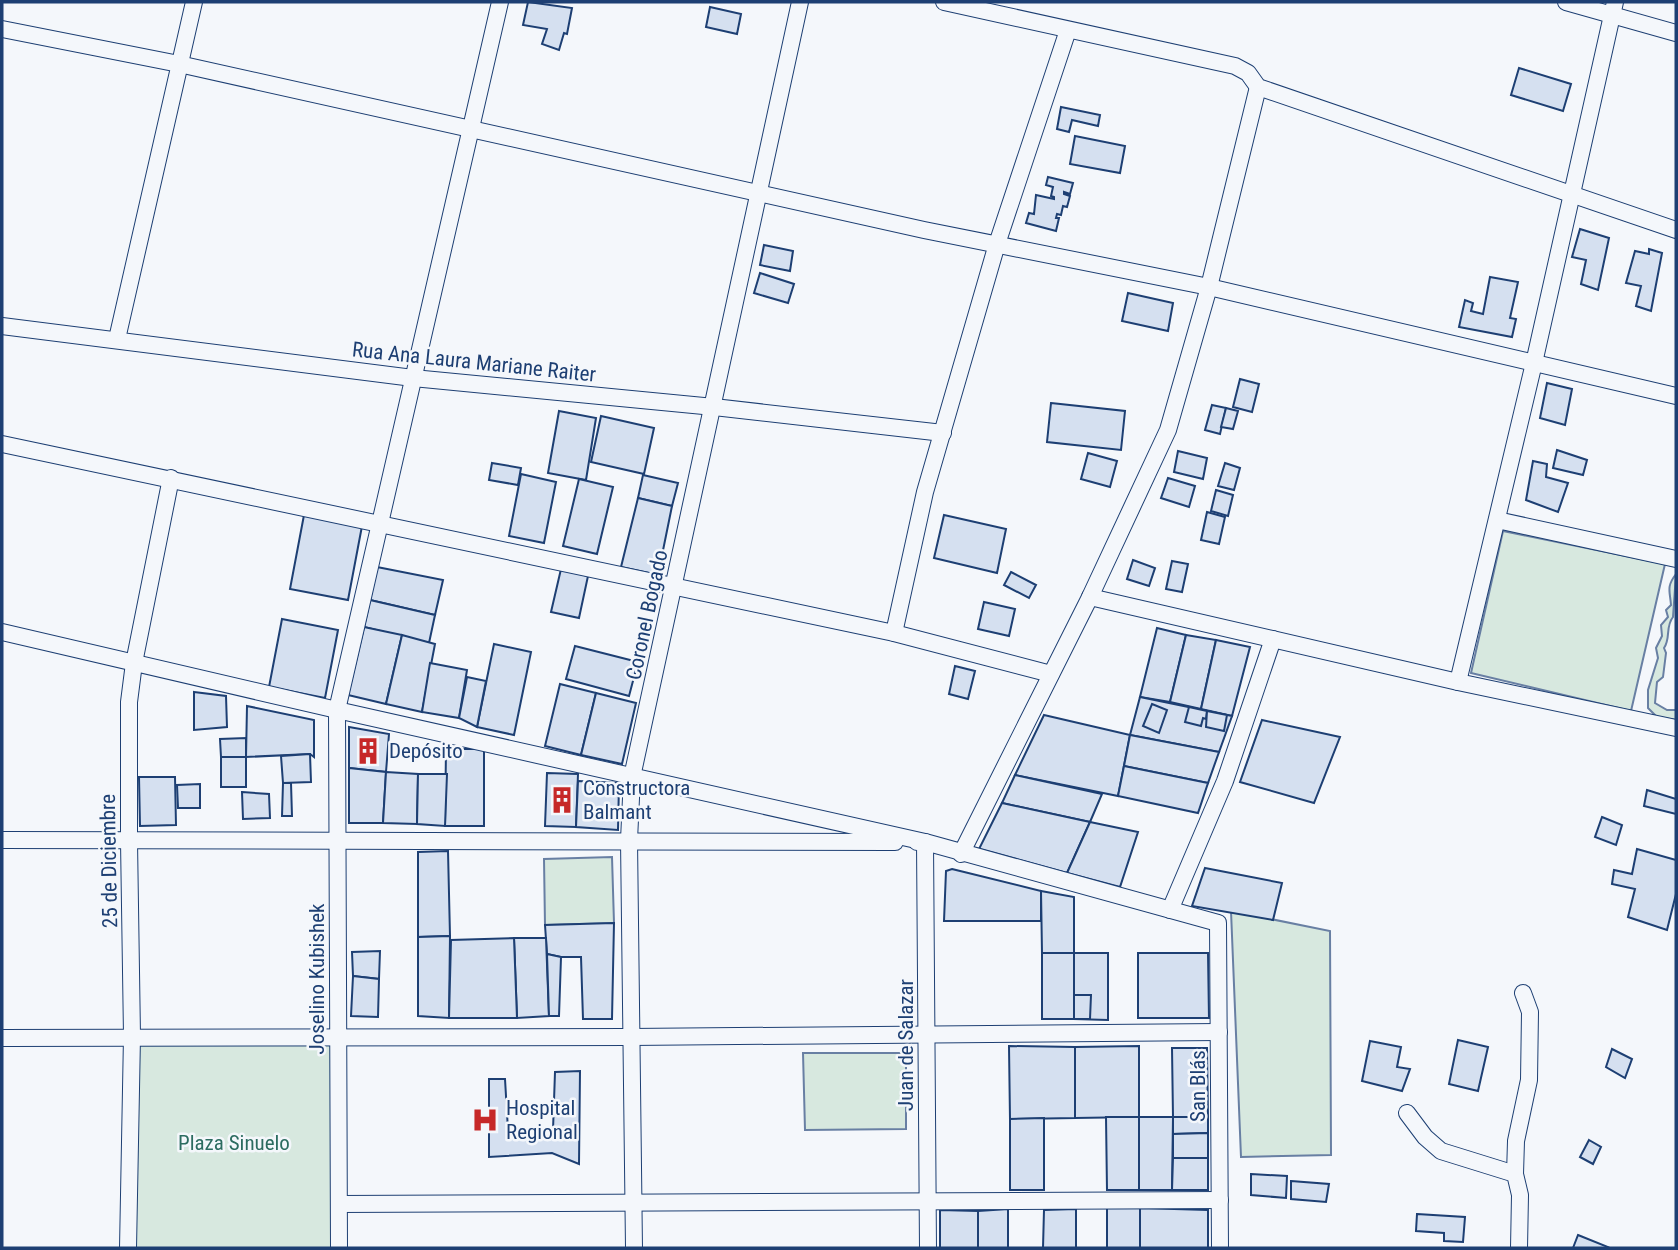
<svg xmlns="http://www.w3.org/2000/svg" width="1678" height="1250" font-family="'Roboto Condensed',sans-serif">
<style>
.green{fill:#d7e8df;stroke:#687fa3;stroke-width:2}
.building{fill:#d5e0f0;stroke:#1d3f73;stroke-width:2}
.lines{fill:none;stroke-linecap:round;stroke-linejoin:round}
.minor-casing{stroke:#1d3f73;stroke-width:18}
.minor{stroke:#f4f7fb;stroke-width:16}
.labels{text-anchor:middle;stroke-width:5;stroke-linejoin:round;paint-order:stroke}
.street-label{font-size:21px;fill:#1d3f73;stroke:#f4f7fb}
.poi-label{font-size:21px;fill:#1d3f73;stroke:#f4f7fb;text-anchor:start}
.park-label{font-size:21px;fill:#2c6c60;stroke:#f4f7fb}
</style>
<rect width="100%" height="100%" fill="#f4f7fb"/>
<g class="green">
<polygon points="1503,531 1665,564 1631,711 1471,673"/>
<path d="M 1676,574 L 1673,617 C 1665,627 1671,638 1664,648 L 1666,653 L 1663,677 L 1657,682 L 1655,703 L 1667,710 L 1676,710 L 1676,720 L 1657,717 L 1648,708 L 1648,690 L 1658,658 L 1656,648 L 1662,636 L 1661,625 L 1668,617 L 1666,610 L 1671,605 C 1670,591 1666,587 1676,574 Z"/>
<polygon points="612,857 614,923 545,925 544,859"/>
<polygon points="1231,911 1330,931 1331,1155 1241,1157"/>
<polygon points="132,1036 338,1037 339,1248 128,1248"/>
<polygon points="803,1053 906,1053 906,1129 805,1130"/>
</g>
<g class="building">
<polygon points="528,2 572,8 567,34 564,33 559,50 542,44 547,29 523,25"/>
<polygon points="710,7 741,14 737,34 706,27"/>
<polygon points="1519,68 1571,84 1563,111 1511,95"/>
<polygon points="1061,107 1100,115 1098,126 1072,120 1069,132 1057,129"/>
<polygon points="1075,136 1125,146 1120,173 1070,164"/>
<polygon points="1048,177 1073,183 1070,194 1064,192 1064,194 1070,196 1067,207 1063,206 1061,215 1057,214 1056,218 1059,218 1056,231 1026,223 1029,213 1034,214 1036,195 1054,199 1054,197 1051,196 1053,187 1046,185"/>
<polygon points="1580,229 1609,238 1598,290 1581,284 1586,260 1572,257"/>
<polygon points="764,245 793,251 790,271 760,265"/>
<polygon points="1649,249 1662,253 1651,311 1636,306 1641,286 1626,283 1635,251 1649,254"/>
<polygon points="760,273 794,284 788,303 754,293"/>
<polygon points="1490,277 1518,282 1510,318 1516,319 1512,337 1459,327 1465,300 1473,303 1471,311 1483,314"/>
<polygon points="1128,293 1173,303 1168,331 1122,321"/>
<polygon points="1240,379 1259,384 1252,412 1233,407"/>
<polygon points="1547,383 1572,389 1565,425 1540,418"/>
<polygon points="1051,403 1125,411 1121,450 1047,442"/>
<polygon points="1212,405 1226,408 1220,434 1205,430"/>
<polygon points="1226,408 1238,411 1233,429 1221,427"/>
<polygon points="559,411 596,418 586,480 548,473"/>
<polygon points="601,416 654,428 644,474 591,462"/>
<polygon points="1557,450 1587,460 1583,475 1553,468"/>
<polygon points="1178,451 1207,458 1203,479 1174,472"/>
<polygon points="1088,453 1117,461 1110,487 1081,479"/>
<polygon points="1533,461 1547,464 1546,477 1568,483 1558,512 1526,500"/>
<polygon points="492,463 521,468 518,485 489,480"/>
<polygon points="1225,463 1240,468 1234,490 1218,486"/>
<polygon points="521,474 556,482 544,543 509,536"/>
<polygon points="643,475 678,483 672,506 638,498"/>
<polygon points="1168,478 1195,486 1189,507 1161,498"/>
<polygon points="579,479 613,487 597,554 563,546"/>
<polygon points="1216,490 1233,495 1228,516 1211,511"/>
<polygon points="638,498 672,506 658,575 621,567"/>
<polygon points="1207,512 1225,517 1219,544 1201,540"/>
<polygon points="304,515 362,526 348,600 290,589"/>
<polygon points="944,515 1006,529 997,573 934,558"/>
<polygon points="1133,560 1155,568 1149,586 1127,579"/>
<polygon points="1172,561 1188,564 1182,592 1166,589"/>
<polygon points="377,567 443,580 435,615 370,600"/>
<polygon points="561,569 588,576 579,618 551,612"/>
<polygon points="1011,572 1036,585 1029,598 1004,585"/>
<polygon points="370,600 435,615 429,643 364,627"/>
<polygon points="984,602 1015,609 1009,636 978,629"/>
<polygon points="282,619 338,630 325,698 269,687"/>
<polygon points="364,627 402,635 386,704 348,695"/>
<polygon points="1157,628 1186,635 1170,702 1140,697"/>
<polygon points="402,635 435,644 422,712 386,704"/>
<polygon points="1186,635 1216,640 1201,709 1170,702"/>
<polygon points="1216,640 1250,647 1232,716 1201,709"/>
<polygon points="494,644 531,652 514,735 477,727"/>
<polygon points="575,646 638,662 629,696 566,679"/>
<polygon points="430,663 467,670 459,718 422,712"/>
<polygon points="955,666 975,671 968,699 949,694"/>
<polygon points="467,677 486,681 477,727 459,718"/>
<polygon points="560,684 596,693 581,755 545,746"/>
<polygon points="194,692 226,696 227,727 194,730"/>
<polygon points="596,693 636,703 622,764 581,755"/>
<polygon points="1140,697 1232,716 1219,752 1130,735"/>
<polygon points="1152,704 1167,710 1159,733 1143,726"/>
<polygon points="247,706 314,720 314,757 310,754 246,757"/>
<polygon points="1189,707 1207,711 1206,719 1203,718 1201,726 1185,722"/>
<polygon points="1207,711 1227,715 1224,731 1206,727"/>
<polygon points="1044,715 1130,735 1118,796 1015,775"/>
<polygon points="1262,720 1340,737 1314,803 1240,782"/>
<polygon points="349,727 389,734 386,772 349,768"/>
<polygon points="1130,735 1219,752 1208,783 1124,766"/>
<polygon points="246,738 246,757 221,757 220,739"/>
<polygon points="446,749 484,749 484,826 445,826"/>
<polygon points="310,754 311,782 283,783 281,756"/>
<rect x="221" y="757" width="25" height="30"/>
<polygon points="1124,766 1208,783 1198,813 1118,796"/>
<polygon points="349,768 386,772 383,823 349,823"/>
<polygon points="386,772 418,774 417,824 383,823"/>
<polygon points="547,773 578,774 576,827 545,826"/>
<polygon points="418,774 447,774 445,826 417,824"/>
<polygon points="1015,775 1102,794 1090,822 1002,803"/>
<polygon points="139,777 175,777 176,825 140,826"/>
<polygon points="578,781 619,783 618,830 576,827"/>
<polygon points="283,783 291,783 292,816 282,816"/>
<polygon points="200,784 200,808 178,808 177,785"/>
<polygon points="1647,790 1676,799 1676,814 1644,806"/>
<polygon points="242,792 269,794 270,818 243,819"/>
<polygon points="1002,803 1090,822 1067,873 979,849"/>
<polygon points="1602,817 1622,825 1616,845 1595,837"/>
<polygon points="1090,822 1138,832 1120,887 1067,873"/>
<polygon points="1637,849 1676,860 1676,894 1667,930 1628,917 1635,889 1612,884 1614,870 1632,874"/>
<polygon points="448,851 450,936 418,937 418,852"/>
<polygon points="1205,868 1282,883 1273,920 1192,906"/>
<polygon points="952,869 1041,891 1041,921 944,921 946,871"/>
<polygon points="1041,891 1074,897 1074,953 1042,953"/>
<polygon points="614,923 612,1019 583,1019 581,957 561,957 547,954 545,925"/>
<polygon points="450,936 449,1018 418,1016 418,937"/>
<polygon points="514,938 546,938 549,1016 517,1018"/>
<polygon points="514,938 517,1018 449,1018 451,940"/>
<polygon points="380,951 379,979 353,976 352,952"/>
<rect x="1042" y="953" width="32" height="66"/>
<polygon points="1074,953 1108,953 1108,1020 1074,1019"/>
<polygon points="1138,953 1208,953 1209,1018 1138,1018"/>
<polygon points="547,954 561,957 559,1016 549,1016"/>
<polygon points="353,976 379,979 378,1017 351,1016"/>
<polygon points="1074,995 1091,995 1090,1019 1074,1019"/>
<polygon points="1458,1040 1488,1047 1478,1091 1449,1084"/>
<polygon points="1370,1041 1401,1047 1397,1067 1410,1069 1402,1091 1362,1081"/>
<polygon points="1009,1046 1075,1047 1075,1118 1010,1119"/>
<polygon points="1139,1046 1139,1117 1075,1118 1075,1047"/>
<polygon points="1172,1048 1207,1048 1208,1117 1173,1117"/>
<polygon points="1612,1049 1632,1059 1625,1078 1606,1067"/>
<polygon points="580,1071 579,1164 552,1153 489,1157 489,1079 505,1079 508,1130 553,1130 555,1072"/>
<polygon points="1106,1117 1139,1117 1139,1190 1107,1190"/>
<polygon points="1139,1117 1173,1117 1172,1190 1139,1190"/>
<polygon points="1173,1117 1208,1117 1208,1133 1173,1134"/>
<polygon points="1044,1118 1044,1190 1010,1190 1010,1119"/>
<polygon points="1208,1133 1208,1158 1173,1158 1173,1134"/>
<polygon points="1589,1140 1601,1147 1593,1164 1580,1157"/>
<polygon points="1173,1158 1208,1158 1208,1190 1172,1190"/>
<polygon points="1251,1174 1287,1176 1286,1198 1251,1195"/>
<polygon points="1291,1181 1329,1184 1326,1202 1291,1199"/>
<rect x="1107" y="1208" width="33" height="40"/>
<polygon points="1140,1208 1208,1210 1208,1248 1140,1248"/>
<polygon points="1008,1209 1008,1248 978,1248 978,1211"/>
<polygon points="1076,1209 1076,1248 1043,1248 1044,1210"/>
<polygon points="940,1210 978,1211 978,1248 940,1248"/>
<polygon points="1417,1214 1465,1217 1463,1242 1444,1241 1444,1233 1416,1231"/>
<polygon points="1578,1235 1608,1247 1607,1248 1573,1248"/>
</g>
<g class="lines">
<defs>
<g id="minor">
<polyline points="944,2 1235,66 1248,73 1258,87 1676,230"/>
<polyline points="1566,2 1676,33"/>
<polyline points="2,29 179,64 924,230 1209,287 1676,396"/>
<polyline points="2,326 413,378 714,407 943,433"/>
<polyline points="117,339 194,2"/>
<polyline points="2,444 894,633 1051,674"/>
<polyline points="1497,520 1676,559"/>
<polyline points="1090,597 1458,682 1676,728"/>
<polyline points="2,632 337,710 925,842 1218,923 1220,1248"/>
<polyline points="894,633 925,492 997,244 1068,30"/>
<polyline points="1458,682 1534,363 1615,2"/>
<polyline points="2,840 895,842"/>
<polyline points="917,842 925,842 928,1248"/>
<polyline points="961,854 1090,597 1168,430 1209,287 1258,87"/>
<polyline points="1170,910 1225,781 1273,639"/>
<polyline points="2,1038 630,1037 1219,1032"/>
<polyline points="1407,1113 1425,1137 1441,1151 1515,1174 1520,1195 1519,1248"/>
<polyline points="1515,1174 1516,1141 1529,1080 1530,1012 1523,993"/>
<polyline points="339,1204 1220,1200"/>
<polyline points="128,1248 132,1036 129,841 129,702 134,663 171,478"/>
<polyline points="339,1248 337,710 500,2"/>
<polyline points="634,1248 629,840 632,777 800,2"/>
</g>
</defs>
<use href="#minor" class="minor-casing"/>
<use href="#minor" class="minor"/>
</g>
<defs>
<symbol id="building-bare" viewBox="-9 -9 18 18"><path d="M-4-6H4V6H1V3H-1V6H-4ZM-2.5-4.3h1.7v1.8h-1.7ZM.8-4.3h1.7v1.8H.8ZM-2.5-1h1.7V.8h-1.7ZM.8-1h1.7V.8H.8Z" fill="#c62828" stroke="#f4f7fb" stroke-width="2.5" paint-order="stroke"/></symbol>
<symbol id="hospital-bare" viewBox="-9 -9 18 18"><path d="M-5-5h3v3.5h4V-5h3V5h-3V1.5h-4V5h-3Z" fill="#c62828" stroke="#f4f7fb" stroke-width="2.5" paint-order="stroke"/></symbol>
</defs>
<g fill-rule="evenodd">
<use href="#building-bare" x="349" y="732" width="38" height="38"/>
<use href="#building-bare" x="543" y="781" width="38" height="38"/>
<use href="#hospital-bare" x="466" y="1101" width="38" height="38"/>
</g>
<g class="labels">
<g class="street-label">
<text transform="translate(474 362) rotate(6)" y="7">Rua Ana Laura Mariane Raiter</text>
<text transform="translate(647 615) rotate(-78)" y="7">Coronel Bogado</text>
<text transform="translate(109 861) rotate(-91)" y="7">25 de Diciembre</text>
<text transform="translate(317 979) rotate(-90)" y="7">Joselino Kubishek</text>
<text transform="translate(906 1045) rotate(-90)" y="7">Juan de Salazar</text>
<text transform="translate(1198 1086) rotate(-90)" y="7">San Blás</text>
</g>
<g class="poi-label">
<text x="389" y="758">Depósito</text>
<text x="583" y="795">Constructora<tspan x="583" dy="24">Balmant</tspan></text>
<text x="506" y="1115">Hospital<tspan x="506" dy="24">Regional</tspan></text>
</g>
<g class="park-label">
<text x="234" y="1150">Plaza Sinuelo</text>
</g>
</g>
<rect width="1678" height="1250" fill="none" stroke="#1d3f73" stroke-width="7"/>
</svg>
